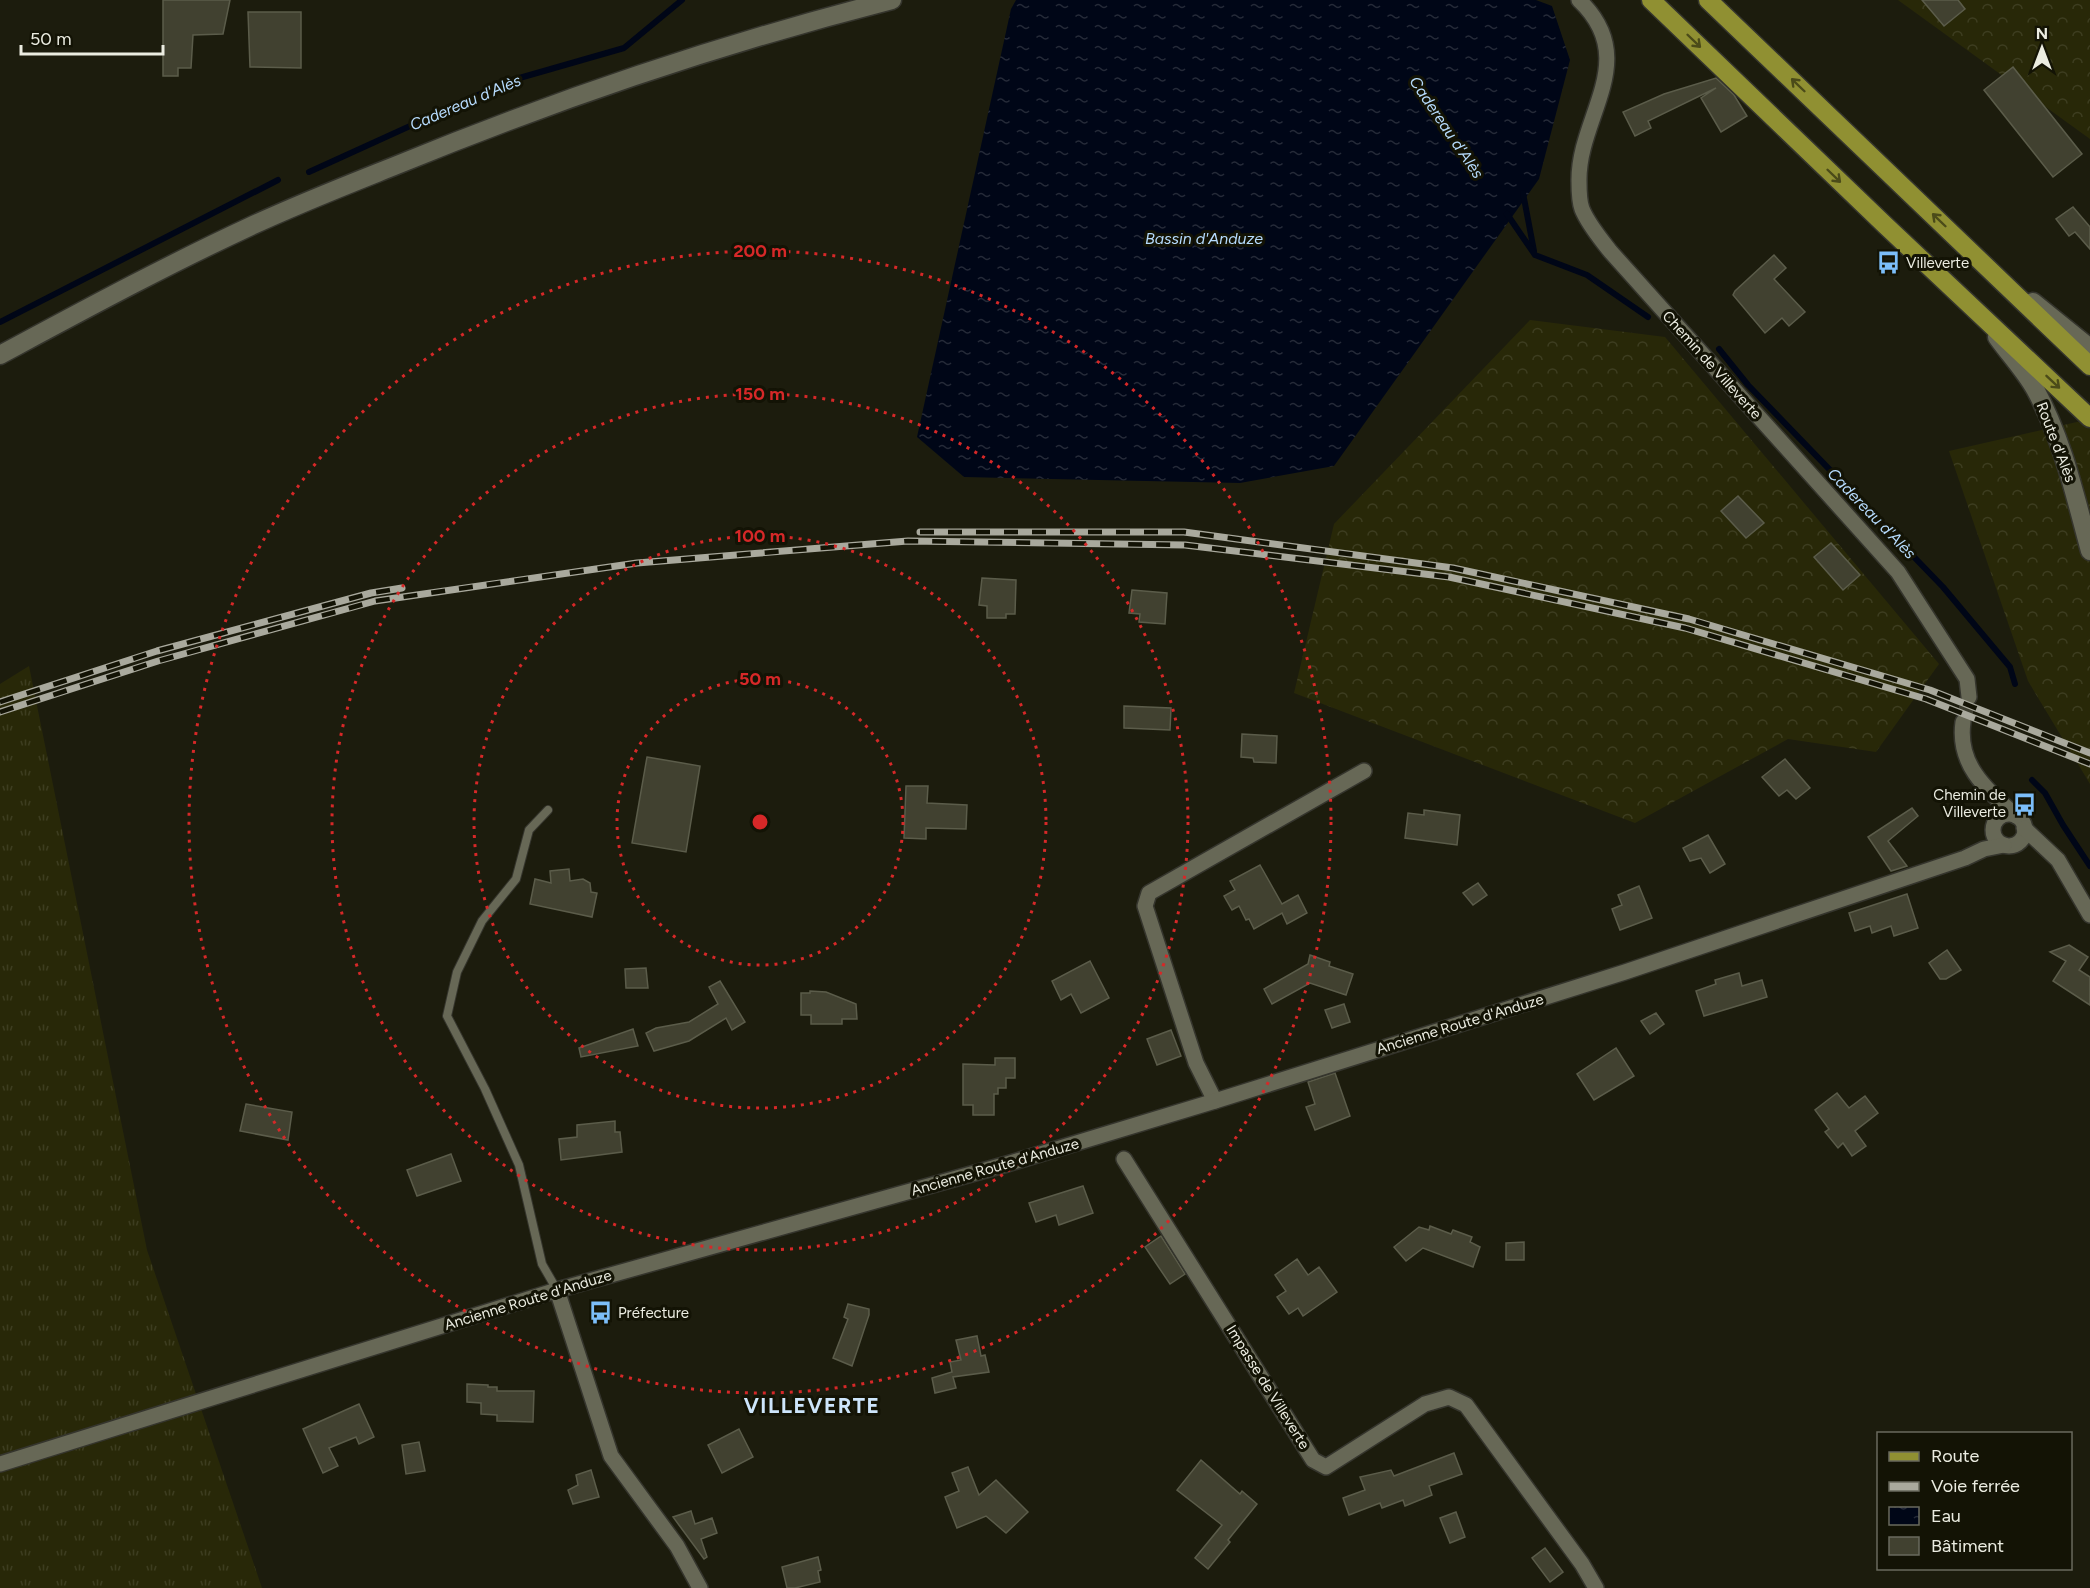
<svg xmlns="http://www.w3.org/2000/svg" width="2090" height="1588" font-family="Figtree,sans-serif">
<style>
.grass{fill:url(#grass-tufts)}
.forest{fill:url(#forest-crowns)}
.water{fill:url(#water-ripples)}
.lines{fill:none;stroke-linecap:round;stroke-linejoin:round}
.stream{stroke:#000617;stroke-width:6}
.building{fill:#414130;stroke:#5b5c4a;stroke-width:1.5}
.street-tunnel{stroke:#3b3b2d;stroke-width:15;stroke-dasharray:15 8;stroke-linecap:butt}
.lane-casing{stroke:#35352d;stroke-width:10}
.street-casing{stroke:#35352d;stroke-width:18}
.secondary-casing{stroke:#35352d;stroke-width:21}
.primary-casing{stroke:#35352d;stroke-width:21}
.lane{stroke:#676856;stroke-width:8}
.street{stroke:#676856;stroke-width:15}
.secondary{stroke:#676856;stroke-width:18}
.primary{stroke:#909032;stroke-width:18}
.rail-casing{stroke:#a9a99d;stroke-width:7}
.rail{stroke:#131305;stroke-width:4.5;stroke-dasharray:14;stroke-linecap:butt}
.oneway{stroke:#4b4b19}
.ring{fill:none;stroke:#d62828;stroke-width:3;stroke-dasharray:3 6}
.labels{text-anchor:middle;stroke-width:6;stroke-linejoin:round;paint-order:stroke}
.poi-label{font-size:15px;fill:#ebece1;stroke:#131305;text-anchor:start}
.street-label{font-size:15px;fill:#ebece1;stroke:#131305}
.water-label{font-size:16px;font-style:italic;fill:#b6dbfd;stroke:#131305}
.district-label{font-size:21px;font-weight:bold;letter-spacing:1.5px;fill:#cde5fb;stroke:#131305}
.centre{fill:#d62828;stroke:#131305;stroke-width:3}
.ring-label{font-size:18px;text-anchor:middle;font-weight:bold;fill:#d62828;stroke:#131305;stroke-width:6;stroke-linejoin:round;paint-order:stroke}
</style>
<defs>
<pattern id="grass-tufts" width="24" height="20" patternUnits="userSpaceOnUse" patternTransform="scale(1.5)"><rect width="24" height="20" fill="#282808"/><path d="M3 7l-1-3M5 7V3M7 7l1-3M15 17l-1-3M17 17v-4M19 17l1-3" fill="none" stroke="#3d3d20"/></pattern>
<pattern id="forest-crowns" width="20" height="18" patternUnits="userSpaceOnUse" patternTransform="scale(1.5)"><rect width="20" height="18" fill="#282808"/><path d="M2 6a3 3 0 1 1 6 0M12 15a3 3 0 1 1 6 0" fill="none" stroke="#3d3d20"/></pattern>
<pattern id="water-ripples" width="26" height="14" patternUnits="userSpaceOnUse" patternTransform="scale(1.5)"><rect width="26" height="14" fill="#000617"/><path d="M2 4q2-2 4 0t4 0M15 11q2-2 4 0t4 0" fill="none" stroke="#252a38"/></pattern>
</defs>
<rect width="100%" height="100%" fill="#1c1c0d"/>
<polygon class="grass" points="29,666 147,1250 262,1588 0,1588 0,684"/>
<g class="forest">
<polygon points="1898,0 2090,0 2090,139"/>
<polygon points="1530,320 1665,337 1939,664 1876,752 1788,739 1635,823 1294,693 1334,524"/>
<polygon points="2090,419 2090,784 2028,681 1949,451"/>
</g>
<polygon class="water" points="1016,0 1536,0 1552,6 1570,60 1539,179 1334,466 1240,483 964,477 917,437 1011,9"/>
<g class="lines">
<g class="stream">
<polyline points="309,172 509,81 624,48 682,0"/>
<polyline points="1523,193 1534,251"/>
<polyline points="1507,214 1535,255 1587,275 1648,317"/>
<polyline points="0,322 278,180"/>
<polyline points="1719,349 1748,385 1943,587 2010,667 2015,684"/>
<polyline points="2032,780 2045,793 2063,825 2090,866"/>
</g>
</g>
<g class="building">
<polygon points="163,0 230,0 223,34 193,35 191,68 178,68 178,76 163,76"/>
<polygon points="1922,0 1958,0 1965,9 1944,26"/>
<polygon points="248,12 301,12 301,68 250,67"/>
<polygon points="2013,67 2082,154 2053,177 1984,90"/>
<polygon points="1716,78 1734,95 1747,116 1721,132 1701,98 1716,88 1648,121 1651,128 1635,136 1623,112 1664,94"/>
<polygon points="2073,207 2090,227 2090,249 2075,232 2069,236 2056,219"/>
<polygon points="1774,255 1786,268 1774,279 1805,312 1789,326 1782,318 1765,333 1733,295 1735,291"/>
<polygon points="1738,496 1764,523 1746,538 1721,511"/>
<polygon points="1831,543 1860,575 1843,590 1814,557"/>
<polygon points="982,578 1016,580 1015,614 1006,614 1006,618 987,618 987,606 979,605"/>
<polygon points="1132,590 1167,593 1165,624 1139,622 1140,614 1129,613"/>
<polygon points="1124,706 1171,708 1170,730 1124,728"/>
<polygon points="1242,734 1277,736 1276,763 1254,762 1253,758 1241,757"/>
<polygon points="647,757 700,766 686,852 632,843"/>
<polygon points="1785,759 1810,788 1796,799 1787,790 1779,796 1762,777"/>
<polygon points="906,786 928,786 927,803 967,805 966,829 926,828 926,839 904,838"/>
<polygon points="1912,808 1918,816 1888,841 1907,866 1891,871 1868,837"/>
<polygon points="1424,810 1460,815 1457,845 1405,838 1408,813 1424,815"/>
<polygon points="1708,835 1725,864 1710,873 1701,858 1690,861 1683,848"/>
<polygon points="1260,865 1282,904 1298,895 1307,913 1287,924 1282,913 1254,929 1249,919 1246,920 1239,906 1232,910 1224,896 1235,890 1230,881"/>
<polygon points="569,869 570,881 583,879 590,883 591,892 597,893 592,917 530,904 535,879 551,883 550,871"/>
<polygon points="1478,883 1487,895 1473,905 1463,893"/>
<polygon points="1639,886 1652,918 1620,930 1612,909 1622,905 1618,895"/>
<polygon points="1907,894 1918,928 1894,936 1891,926 1872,933 1870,926 1855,931 1849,913"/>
<polygon points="2069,945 2088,957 2079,970 2090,977 2090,1005 2053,981 2066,961 2050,952"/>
<polygon points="1947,950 1961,970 1946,979 1940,979 1929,963"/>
<polygon points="1310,955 1330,962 1329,966 1353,974 1346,995 1310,983 1272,1004 1264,989 1308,964"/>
<polygon points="1090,961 1109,998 1081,1013 1071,994 1061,1000 1052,981"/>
<polygon points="646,968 648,988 626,988 625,969"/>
<polygon points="1739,973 1742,986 1762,980 1767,997 1704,1016 1696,991 1716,984 1715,980"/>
<polygon points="720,981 745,1022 732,1030 726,1018 689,1041 654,1051 646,1033 656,1028 689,1022 718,1004 709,987"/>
<polygon points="810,991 826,992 856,1004 857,1019 842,1019 842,1024 811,1024 811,1015 801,1015 801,993 810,993"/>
<polygon points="1344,1004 1350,1022 1332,1028 1325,1010"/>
<polygon points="1656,1013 1664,1024 1650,1034 1641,1021"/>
<polygon points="633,1029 638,1046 581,1057 579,1048"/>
<polygon points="1171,1030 1181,1056 1157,1065 1147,1039"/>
<polygon points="1616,1048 1634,1076 1594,1100 1577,1074"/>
<polygon points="995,1058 1015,1058 1015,1078 1006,1078 1006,1088 998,1088 998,1094 994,1094 994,1115 973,1115 973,1105 963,1105 963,1064 995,1065"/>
<polygon points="1335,1073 1350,1116 1315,1130 1306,1107 1315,1104 1308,1082"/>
<polygon points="1837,1093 1849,1108 1865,1096 1878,1113 1855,1131 1866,1146 1852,1156 1843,1143 1838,1148 1825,1132 1829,1129 1815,1110"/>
<polygon points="246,1104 292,1112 288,1140 240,1131"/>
<polygon points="615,1121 615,1132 620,1132 622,1152 561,1160 559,1139 577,1137 577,1125"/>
<polygon points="451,1154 461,1181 417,1196 407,1170"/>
<polygon points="1083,1186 1093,1213 1059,1225 1056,1215 1036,1222 1029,1203"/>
<polygon points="1430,1226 1451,1234 1453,1230 1472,1237 1470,1242 1480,1247 1473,1267 1423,1248 1406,1261 1394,1247 1419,1227 1429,1230"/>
<polygon points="1161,1236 1185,1274 1170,1284 1145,1247"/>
<polygon points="1524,1242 1524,1260 1506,1260 1506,1243"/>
<polygon points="1297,1259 1308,1275 1319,1267 1337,1292 1303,1316 1298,1308 1289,1314 1277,1297 1286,1291 1275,1275"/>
<polygon points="848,1304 869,1309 869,1315 852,1366 833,1358 848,1319 844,1317"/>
<polygon points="977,1336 981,1356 985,1355 989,1372 953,1377 956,1388 935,1393 932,1378 952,1372 950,1362 961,1360 956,1340"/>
<polygon points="467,1384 488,1385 488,1387 497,1387 497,1391 534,1391 533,1422 497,1421 497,1415 481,1414 481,1403 467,1402"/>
<polygon points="359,1404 374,1437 359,1444 356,1437 329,1448 338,1466 323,1473 303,1429"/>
<polygon points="739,1429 753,1457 722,1473 708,1445"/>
<polygon points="419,1442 425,1471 406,1474 402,1445"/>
<polygon points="1454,1453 1462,1474 1429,1486 1432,1495 1405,1506 1403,1500 1382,1508 1380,1503 1349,1515 1343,1498 1365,1490 1360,1477 1391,1470 1394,1476"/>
<polygon points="1201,1460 1240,1494 1242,1491 1257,1504 1228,1540 1230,1542 1208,1569 1195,1558 1222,1525 1177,1490"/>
<polygon points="968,1467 979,1495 996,1480 1028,1512 1006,1533 986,1516 957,1528 945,1497 959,1491 952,1473"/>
<polygon points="591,1470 599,1497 573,1504 568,1490 578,1485 576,1475"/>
<polygon points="691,1511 695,1524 712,1518 717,1533 701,1539 707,1557 704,1559 673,1517"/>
<polygon points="1456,1512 1465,1537 1450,1543 1440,1518"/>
<polygon points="1545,1548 1563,1572 1550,1582 1532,1558"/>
<polygon points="818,1557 821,1570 818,1571 820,1582 795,1588 787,1588 782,1567"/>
</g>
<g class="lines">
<polyline class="street-tunnel" points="1963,722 1969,697"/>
<defs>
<polyline id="lane" points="548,810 529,830 516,879 482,921 457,972 447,1016 485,1089 519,1165 542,1264 557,1290"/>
<g id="street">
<path d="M 1579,0 C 1642,60 1578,116 1579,181 C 1579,190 1579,201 1582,209 C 1588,224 1600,238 1610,251 L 1898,572 L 1967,679 L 1969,697"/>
<path d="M 1963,722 C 1957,765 1986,789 2016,816"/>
<circle cx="2009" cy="830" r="16"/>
<polyline points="2024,828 2058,860 2090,915"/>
<polyline points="1215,1101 1196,1063 1145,906 1149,893 1364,771"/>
<polyline points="1124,1159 1313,1460 1326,1467 1425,1404 1449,1397 1466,1405 1582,1564 1596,1588"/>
<polyline points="557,1290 611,1456 677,1546 700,1588"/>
<polyline points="0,1464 557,1290 1007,1164 1215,1101 1625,972 1965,858 1984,849 2004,845"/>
</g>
<g id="secondary">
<polyline points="2033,302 2090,348"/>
<path d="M 1997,337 C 2009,354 2025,371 2035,389 C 2063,440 2075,496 2090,551"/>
<path d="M 0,355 C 82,311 165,266 249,227 C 298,204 347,185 397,165 C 558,99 723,43 892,0"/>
</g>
<g id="primary">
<polyline points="1651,0 1885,225 2090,418"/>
<polyline points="1708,0 2090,366"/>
</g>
</defs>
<use href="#lane" class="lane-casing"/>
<use href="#street" class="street-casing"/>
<use href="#secondary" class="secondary-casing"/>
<use href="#primary" class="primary-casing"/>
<use href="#lane" class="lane"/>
<use href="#street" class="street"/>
<use href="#secondary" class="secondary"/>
<use href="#primary" class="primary"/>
<defs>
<g id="rail">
<polyline points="920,532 1184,532 1453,568 1689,619 1930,690 2090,753"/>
<polyline points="0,702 157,651 371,593 402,588"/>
<polyline points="0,712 158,661 375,601 637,563 908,541 1185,545 1449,577 1685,628 1926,699 2090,764"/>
</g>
</defs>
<use href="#rail" class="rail-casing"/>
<use href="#rail" class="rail"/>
</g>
<defs><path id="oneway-shaft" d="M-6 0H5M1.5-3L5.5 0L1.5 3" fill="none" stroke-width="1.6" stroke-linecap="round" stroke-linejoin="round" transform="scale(1.5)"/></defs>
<g class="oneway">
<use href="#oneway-shaft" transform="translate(1694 41) rotate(44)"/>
<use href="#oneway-shaft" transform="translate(1798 85) rotate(-136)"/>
<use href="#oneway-shaft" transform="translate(1834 176) rotate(44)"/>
<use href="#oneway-shaft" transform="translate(1939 220) rotate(-136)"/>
<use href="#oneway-shaft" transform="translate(2053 382) rotate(43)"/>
</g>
<g class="ring">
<circle cx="760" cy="822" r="143"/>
<circle cx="760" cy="822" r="286"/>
<circle cx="760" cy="822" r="428"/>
<circle cx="760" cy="822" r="571"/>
</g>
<defs>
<symbol id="bus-bare" viewBox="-9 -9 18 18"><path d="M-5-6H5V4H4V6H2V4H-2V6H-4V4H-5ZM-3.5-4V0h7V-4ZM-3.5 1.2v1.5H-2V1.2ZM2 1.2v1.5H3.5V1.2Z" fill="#7cbef9" stroke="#131305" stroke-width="2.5" paint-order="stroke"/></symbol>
</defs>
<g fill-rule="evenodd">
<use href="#bus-bare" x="1872" y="246" width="33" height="33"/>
<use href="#bus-bare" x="2008" y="788" width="33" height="33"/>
<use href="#bus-bare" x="584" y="1296" width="33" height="33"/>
</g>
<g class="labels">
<g class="poi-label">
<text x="1906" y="268">Villeverte</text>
<text x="2006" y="800" text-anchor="end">Chemin de<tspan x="2006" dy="17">Villeverte</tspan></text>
<text x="618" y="1318">Préfecture</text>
</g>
<g class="street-label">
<text transform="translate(1712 365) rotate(48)" y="5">Chemin de Villeverte</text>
<text transform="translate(2056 442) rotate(69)" y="5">Route d'Alès</text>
<text transform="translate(1460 1024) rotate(-17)" y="5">Ancienne Route d'Anduze</text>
<text transform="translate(995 1167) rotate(-16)" y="5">Ancienne Route d'Anduze</text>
<text transform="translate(528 1300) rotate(-17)" y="5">Ancienne Route d'Anduze</text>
<text transform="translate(1268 1387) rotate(58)" y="5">Impasse de Villeverte</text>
</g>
<g class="water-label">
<text transform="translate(465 102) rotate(-23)" y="6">Cadereau d'Alès</text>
<text transform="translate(1447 127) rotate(56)" y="6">Cadereau d'Alès</text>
<text x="1204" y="244">Bassin d'Anduze</text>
<text transform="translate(1872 513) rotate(46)" y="6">Cadereau d'Alès</text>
</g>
<g class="district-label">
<text x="812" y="1413">VILLEVERTE</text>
</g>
</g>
<circle cx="760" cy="822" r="9" class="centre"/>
<g class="ring-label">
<text x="760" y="257">200 m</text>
<text x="760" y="400">150 m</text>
<text x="760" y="542">100 m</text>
<text x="760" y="685">50 m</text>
</g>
<rect x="1877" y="1432" width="195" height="138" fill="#131305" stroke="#696a5d" stroke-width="1.5"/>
<rect x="1889" y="1452" width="30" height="9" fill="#909032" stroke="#696a5d" stroke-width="1.5"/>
<text x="1931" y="1462" font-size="18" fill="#ebece1">Route</text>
<rect x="1889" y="1482" width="30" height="9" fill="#a9a99d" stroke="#696a5d" stroke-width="1.5"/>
<text x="1931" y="1492" font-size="18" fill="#ebece1">Voie ferrée</text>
<rect x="1889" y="1507" width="30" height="18" fill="url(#water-ripples)" stroke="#696a5d" stroke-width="1.5"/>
<text x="1931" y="1522" font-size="18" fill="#ebece1">Eau</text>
<rect x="1889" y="1537" width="30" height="18" fill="#414130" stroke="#696a5d" stroke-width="1.5"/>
<text x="1931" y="1552" font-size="18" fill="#ebece1">Bâtiment</text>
<g transform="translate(2042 48)" stroke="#131305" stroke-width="4.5" paint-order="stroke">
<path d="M0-4.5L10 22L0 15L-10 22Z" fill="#ebece1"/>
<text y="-9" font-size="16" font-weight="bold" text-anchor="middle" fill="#ebece1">N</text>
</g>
<path d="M21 45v9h142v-9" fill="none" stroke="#ebece1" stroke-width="3"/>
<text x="30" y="45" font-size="18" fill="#ebece1" stroke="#131305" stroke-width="4.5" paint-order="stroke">50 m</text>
</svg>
